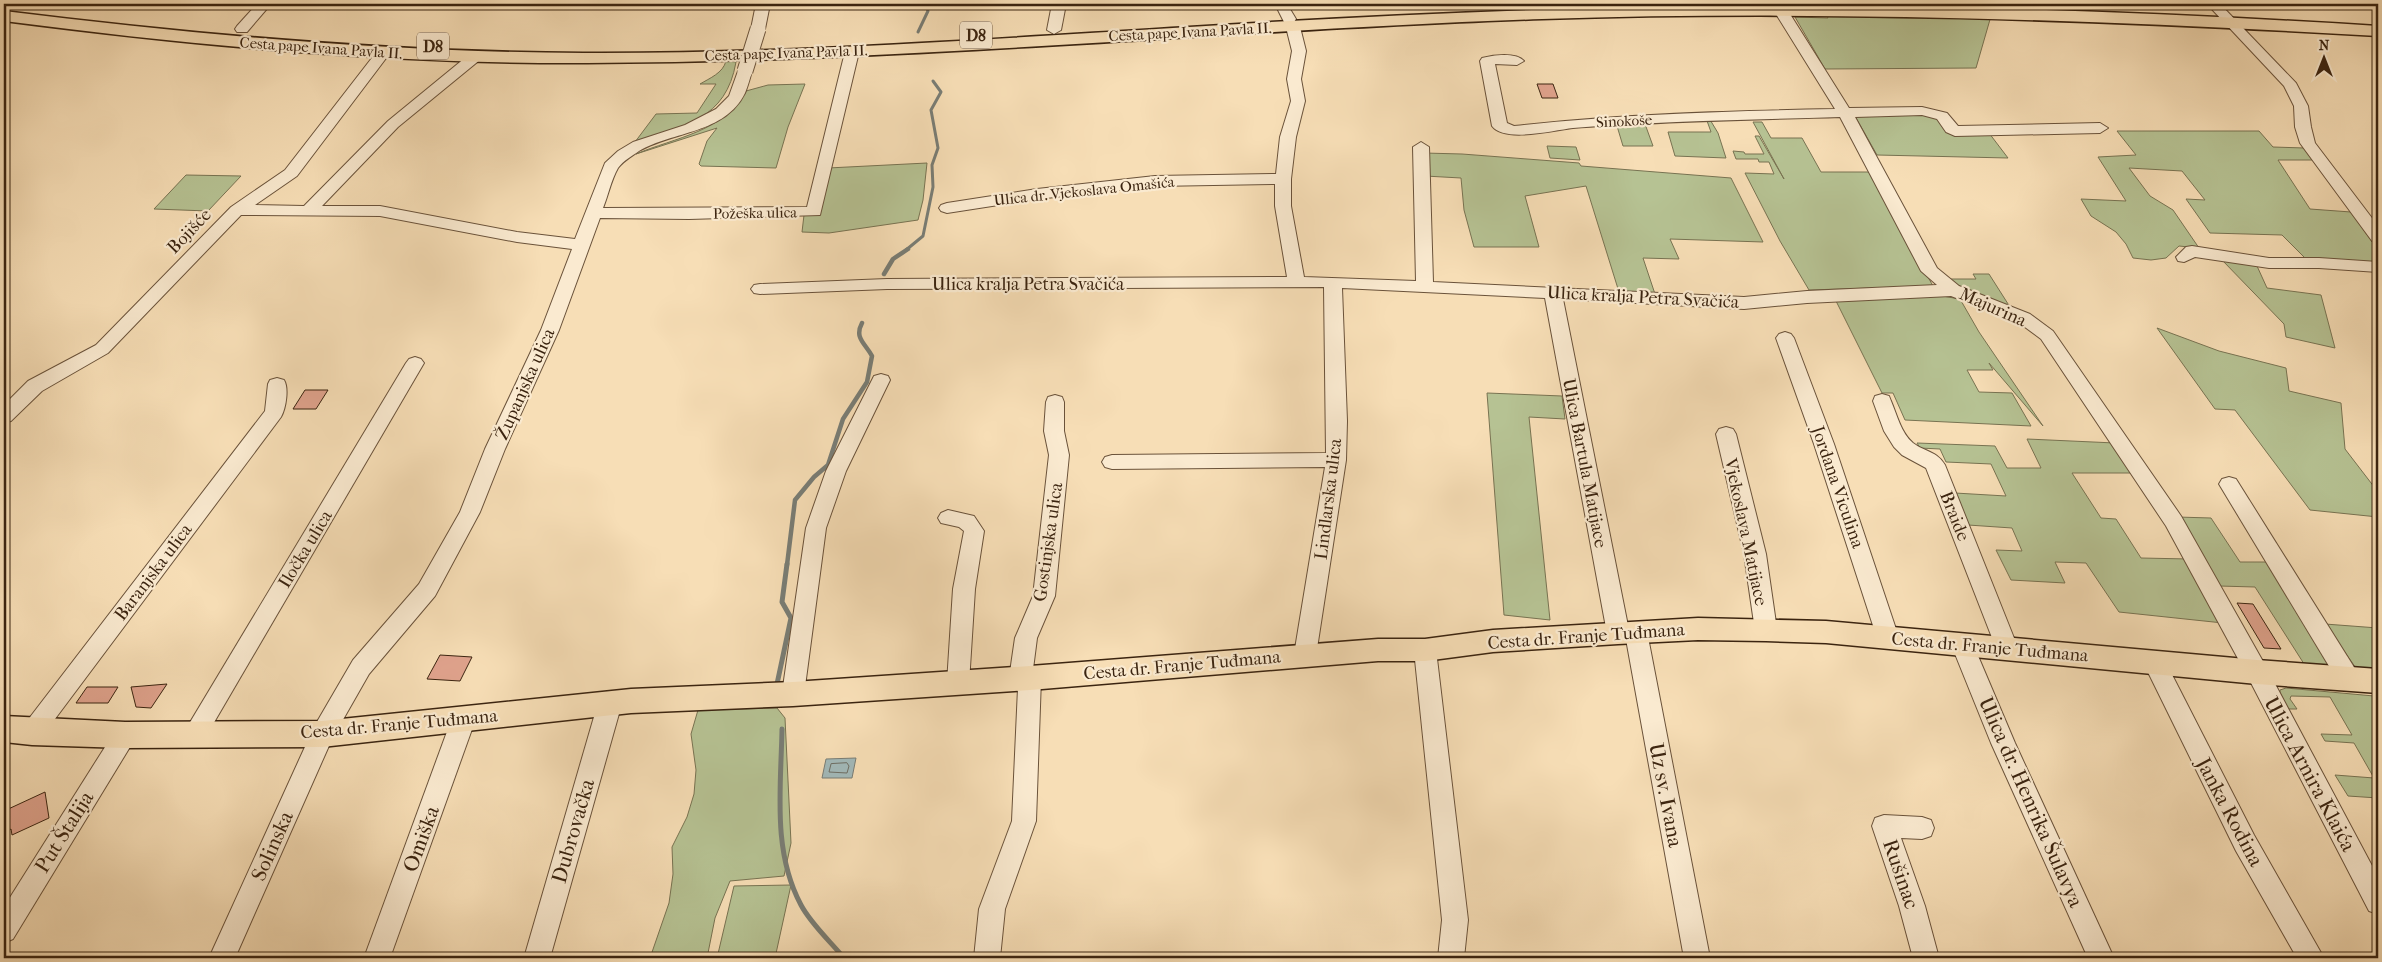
<svg xmlns="http://www.w3.org/2000/svg" width="2382" height="962" font-family="'IM FELL French Canon',serif">
<style>
.green{fill:#b6c293;stroke:#787352}
.water{fill:#a2b9b9;stroke:#797d75}
.lines{fill:none;stroke-linecap:round;stroke-linejoin:round}
.shore{stroke:#6e6e64;stroke-width:1}
.stream-far2{stroke:#797d75;stroke-width:3}
.stream-far1{stroke:#797d75;stroke-width:4.5}
.stream{stroke:#797d75;stroke-width:5}
.building{fill:#e0a38d;stroke:#3b2410}
.minor-casing{stroke:#6a523a;stroke-width:2}
.major-casing{stroke:#3b2410;stroke-width:3}
.minor{fill:#faead0;fill-rule:evenodd}
.major{fill:#f7deb6;fill-rule:evenodd}
.minor-bridge-casing{stroke:#6a523a;stroke-width:17;stroke-linecap:butt}
.minor-bridge{stroke:#faead0;stroke-width:15}
.labels{text-anchor:middle;stroke-width:4.5;stroke-linejoin:round;paint-order:stroke}
.far-street-label{font-size:15px;fill:#3b2410;stroke:#faead0}
.shield{fill:#faead0;stroke:#745f4a;stroke-width:1}
.shield-label{font-size:16px;font-weight:bold;fill:#3b2410}
.street-label{font-size:18px;fill:#3b2410;stroke:#faead0}
.near-street-label{font-size:21px;fill:#3b2410;stroke:#faead0}
</style>
<rect width="100%" height="100%" fill="#f7deb6"/>
<filter id="stains"><feTurbulence type="fractalNoise" baseFrequency=".004" numOctaves="4"/><feColorMatrix values="0 0 0 0 .2 0 0 0 0 .09 0 0 0 0 .02 0 0 0 .5 -.17"/></filter>
<radialGradient id="worn" r=".72"><stop offset=".6" stop-color="#630" stop-opacity="0"/><stop offset="1" stop-color="#630" stop-opacity=".3"/></radialGradient>
<g class="green">
<polygon points="1826,14 1991,16 1976,68 1825,69 1795,17 1828,18"/>
<path d="M 726,61 L 736,62 C 726,120 684,126 635,142 L 656,114 L 697,113 L 716,84 L 700,84 C 710,78 723,73 726,61 Z"/>
<path d="M 805,84 L 788,127 L 776,168 L 701,166 L 699,164 L 707,141 L 717,128 L 636,154 C 674,138 726,131 746,91 L 768,85 Z"/>
<polygon points="1923,115 1936,117 1950,133 1989,133 2008,158 1877,155 1855,116"/>
<polygon points="1706,118 1709,118 1718,133 1726,158 1675,156 1668,132 1711,132"/>
<polygon points="1753,122 1762,122 1771,138 1802,138 1821,172 1869,172 1933,286 1809,290 1780,241 1745,173 1774,174 1769,162 1759,162 1758,159 1736,159 1733,151 1744,152 1745,154 1764,154 1755,136 1759,136 1784,179"/>
<polygon points="1645,124 1653,146 1623,146 1617,126"/>
<polygon points="2117,131 2259,131 2273,147 2305,148 2316,160 2278,160 2310,209 2351,212 2378,250 2378,262 2305,258 2282,235 2210,233 2186,199 2205,200 2182,171 2129,168 2150,196 2173,210 2199,248 2179,246 2166,258 2151,260 2133,258 2126,244 2116,232 2091,216 2081,199 2126,201 2098,157 2136,155"/>
<polygon points="1547,146 1576,147 1580,160 1550,158"/>
<polygon points="1424,153 1462,154 1579,163 1581,166 1731,178 1763,242 1670,239 1679,259 1643,258 1655,294 1619,292 1586,186 1525,196 1539,247 1474,247 1464,210 1461,178 1425,176"/>
<polygon points="927,163 923,200 918,220 829,233 802,232 804,215 828,168"/>
<polygon points="186,175 241,176 208,211 154,209"/>
<polygon points="2222,260 2257,266 2267,288 2321,295 2335,348 2286,337 2284,324"/>
<polygon points="1973,274 1989,274 2010,307 1959,286 1948,279 1976,279"/>
<polygon points="1942,296 1960,299 1979,332 2043,426 1989,363 1993,370 1967,370 1979,392 2012,393 2031,426 1905,420 1893,393 1882,393 1835,299"/>
<polygon points="2157,328 2219,351 2286,368 2289,391 2341,403 2345,449 2378,492 2378,517 2310,510 2235,410 2215,409"/>
<polygon points="1487,393 1562,396 1565,419 1529,417 1550,620 1504,615"/>
<polygon points="2027,439 2115,443 2135,473 2072,473 2101,518 2116,519 2141,558 2189,559 2223,623 2119,612 2086,563 2055,562 2065,583 2011,580 1996,550 2022,551 2012,528 1968,525 1955,493 2006,496 1991,464 1946,462 1940,449 1920,448 1917,443 1995,446 2007,468 2041,468"/>
<polygon points="2177,517 2211,518 2240,562 2272,562 2336,669 2306,667 2255,587 2219,586"/>
<polygon points="2325,624 2378,628 2378,673 2358,671"/>
<polygon points="2286,688 2374,696 2378,704 2378,798 2348,796 2335,775 2374,778 2354,743 2325,741 2321,734 2352,735 2330,697 2291,696 2290,699 2297,709 2288,709 2280,693 2280,690"/>
<polygon points="777,708 785,718 791,843 784,876 730,881 715,918 707,958 650,958 669,903 673,874 672,847 687,817 694,794 696,770 691,734 698,710"/>
<polygon points="791,885 775,958 717,958 734,886"/>
</g>
<polygon class="water" points="856,758 852,778 822,778 826,759"/>
<g class="lines">
<polygon class="shore" points="847,763 849,766 847,773 829,772 831,764"/>
<g class="stream-far2">
<polyline points="918,32 928,11 925,4"/>
<polyline points="906,250 923,236 933,187 932,165 938,148 931,110 941,92 933,81"/>
</g>
<g class="stream-far1">
<polyline points="884,274 893,259 908,249"/>
<path d="M 787,565 L 795,500 L 814,477 L 828,465 L 843,419 L 867,382 L 872,356 C 865,343 854,338 862,323"/>
</g>
<g class="stream">
<polyline points="777,684 791,618 782,602 787,564"/>
<path d="M 782,729 C 781,788 772,851 801,905 C 811,924 830,941 844,958"/>
</g>
</g>
<g class="building">
<polygon points="1537,84 1553,84 1558,98 1542,98"/>
<polygon points="305,390 328,390 316,409 293,409"/>
<polygon points="2237,603 2253,604 2281,649 2264,648"/>
<polygon points="440,655 472,657 460,681 427,679"/>
<polygon points="167,684 151,708 136,707 131,687"/>
<polygon points="87,687 118,687 108,703 76,703"/>
<polygon points="45,792 49,818 12,835 11,829 4,833 4,811"/>
</g>
<g class="lines">
<defs>
<g id="minor">
<polygon points="257,4 271,4 247,32 237,32 235,29 237,26"/>
<polygon points="756,4 770,4 765,29 758,33 751,29"/>
<polygon points="1052,4 1066,4 1061,30 1054,34 1047,30"/>
<polygon points="1275,4 1287,4 1296,19 1294,22 1284,22"/>
<polygon points="2207,4 2220,4 2296,83 2308,106 2311,127 2315,143 2378,226 2378,242 2372,241 2300,143 2295,127 2294,106 2284,86"/>
<path d="M 1783,10 L 1790,14 L 1849,108 L 1922,107 L 1947,113 L 1958,126 L 2100,123 L 2108,128 L 2100,133 L 1955,136 L 1946,132 L 1937,119 L 1922,115 L 1855,117 L 1937,268 L 1959,286 L 2030,314 L 2053,331 L 2181,516 L 2265,665 L 2378,877 L 2378,914 L 2369,911 L 2249,679 L 2166,526 L 2041,339 L 2018,322 L 1951,296 L 1807,303 L 1744,309 L 1563,299 L 1628,626 L 1636,623 L 1644,626 L 1647,632 L 1710,958 L 1684,958 L 1626,639 L 1618,642 L 1610,639 L 1607,633 L 1545,298 L 1342,288 L 1347,421 L 1346,460 L 1316,655 L 1313,662 L 1305,664 L 1297,662 L 1294,655 L 1325,467 L 1112,469 L 1105,467 L 1102,462 L 1105,457 L 1112,455 L 1326,453 L 1324,287 L 887,289 L 760,294 L 754,293 L 751,289 L 754,285 L 760,284 L 887,279 L 1287,277 L 1275,206 L 1275,184 L 1155,186 L 1037,199 L 947,213 L 941,211 L 939,208 L 941,205 L 947,203 L 1037,189 L 1155,176 L 1276,174 L 1280,137 L 1291,101 L 1287,79 L 1292,51 L 1286,27 L 1293,23 L 1300,27 L 1306,51 L 1301,79 L 1305,101 L 1296,137 L 1291,179 L 1291,206 L 1304,277 L 1416,281 L 1413,147 L 1421,142 L 1429,147 L 1433,282 L 1744,297 L 1807,291 L 1937,285 L 1921,271 L 1840,117 C 1751,120 1662,121 1573,128 C 1555,130 1504,143 1492,126 L 1480,61 L 1482,58 C 1493,55 1516,52 1524,61 L 1517,65 L 1495,64 L 1507,123 L 1514,126 C 1621,114 1728,111 1835,109 L 1776,14 Z"/>
<path d="M 383,49 L 390,53 L 297,176 L 255,205 L 304,206 L 388,121 L 471,53 L 476,52 L 483,56 L 481,59 L 398,127 L 322,206 L 380,206 L 517,232 L 575,239 L 605,163 L 618,151 L 633,142 L 685,125 L 716,109 L 729,96 L 738,71 L 745,67 L 752,71 C 750,78 748,86 745,93 C 725,134 673,131 639,151 C 632,156 623,161 618,168 C 611,180 608,196 603,208 L 807,207 L 844,56 L 851,52 L 858,56 L 820,215 L 689,219 L 600,218 L 559,330 L 505,449 L 480,512 L 435,596 L 369,674 L 332,739 L 235,958 L 209,958 L 314,727 L 353,660 L 419,584 L 460,512 L 485,449 L 541,330 L 572,249 L 517,242 L 380,216 L 241,215 L 108,353 L 42,391 L 11,421 L 4,423 L 4,405 L 28,381 L 96,345 L 231,207 L 285,170 L 378,50 Z"/>
<polygon points="2192,246 2269,258 2319,258 2378,262 2378,272 2319,268 2269,268 2195,257 2184,262 2178,261 2176,257 2186,247"/>
<polygon points="1785,332 1791,334 1794,338 1834,444 1899,638 1896,644 1888,647 1880,644 1877,638 1814,444 1776,338 1779,334"/>
<polygon points="415,357 421,359 424,363 202,743 194,746 186,743 182,736 186,729 406,363 409,359"/>
<polygon points="881,374 888,376 890,380 846,471 826,528 804,694 801,701 793,704 785,701 782,694 806,528 826,471 872,380 874,376"/>
<path d="M 277,378 L 284,380 C 289,388 286,408 281,417 L 40,739 L 32,742 L 24,739 L 20,732 L 24,725 L 265,411 L 268,384 L 270,380 Z"/>
<path d="M 1882,394 L 1889,396 L 1891,401 C 1897,415 1901,433 1913,443 C 1925,452 1937,451 1945,465 L 2018,648 L 2015,654 L 2007,657 L 1999,654 L 1996,648 L 1926,468 L 1902,455 L 1894,447 L 1884,431 L 1873,401 L 1875,396 Z"/>
<polygon points="1055,395 1062,397 1064,402 1064,431 1069,455 1055,596 1037,638 1033,669 1038,671 1041,678 1036,821 1005,909 1000,958 974,958 979,909 1012,821 1018,688 1012,686 1009,679 1015,638 1033,596 1049,455 1044,431 1046,402 1048,397"/>
<polygon points="1726,427 1733,429 1736,434 1766,554 1777,630 1774,636 1766,639 1758,636 1755,630 1744,554 1716,434 1719,429"/>
<polygon points="2229,477 2236,479 2357,672 2360,679 2357,686 2349,688 2341,686 2219,484 2222,479"/>
<polygon points="948,510 974,516 984,531 975,589 969,683 966,690 958,693 950,690 947,683 953,589 964,531 959,527 941,523 938,518 941,513"/>
<polygon points="1962,635 1970,638 1973,644 2015,743 2114,958 2088,958 1991,743 1951,644 1954,638"/>
<polygon points="1425,641 1433,644 1436,650 1468,920 1464,958 1438,958 1442,920 1414,650 1417,644"/>
<polygon points="2154,653 2162,655 2254,835 2324,958 2297,958 2236,851 2143,662 2146,655"/>
<polygon points="610,693 618,696 622,703 550,958 524,958 598,703 602,696"/>
<polygon points="464,708 472,711 476,718 390,958 364,958 452,718 456,711"/>
<polygon points="125,725 133,728 137,735 133,742 13,939 4,943 4,907 117,728"/>
<polygon points="1884,815 1922,817 1931,820 1934,828 1931,836 1922,839 1901,838 1925,906 1939,958 1913,958 1899,906 1872,826 1875,818"/>
</g>
<g id="major">
<path d="M 1751,5 C 1961,5 2169,13 2378,26 L 2378,36 C 2100,20 1822,10 1542,19 C 1224,30 906,62 587,63 C 392,64 197,46 4,21 L 4,11 C 196,35 389,52 583,53 C 785,54 987,39 1189,27 C 1376,15 1563,7 1751,5 Z"/>
<polygon points="1698,618 1826,621 2257,660 2378,669 2378,693 2257,684 1826,643 1766,641 1698,640 1618,644 1493,652 1425,661 1378,661 1030,690 793,706 631,713 322,747 125,748 32,745 4,742 4,716 125,722 322,721 631,689 793,682 1030,666 1378,639 1425,639 1493,630"/>
</g>
</defs>
<use href="#minor" class="minor-casing"/>
<use href="#major" class="major-casing"/>
<use href="#minor" class="minor"/>
<use href="#major" class="major"/>
<defs>
<polyline id="minor-bridge" points="745,71 758,29"/>
</defs>
<use href="#minor-bridge" class="minor-bridge-casing"/>
<use href="#minor-bridge" class="minor-bridge"/>
</g>
<g class="labels">
<g class="far-street-label">
<text transform="translate(1190 32) rotate(-3)" y="5">Cesta pape Ivana Pavla II.</text>
<text transform="translate(321 48) rotate(4)" y="5">Cesta pape Ivana Pavla II.</text>
<text transform="translate(786 53) rotate(-2)" y="5">Cesta pape Ivana Pavla II.</text>
<text transform="translate(1624 121) rotate(-3)" y="5">Sinokoše</text>
<text transform="translate(1084 191) rotate(-6)" y="5">Ulica dr. Vjekoslava Omašića</text>
<text transform="translate(755 213) rotate(-1)" y="5">Požeška ulica</text>
</g>
<g class="shield">
<rect x="960" y="21.5" width="32" height="27" rx="4"/>
<rect x="417" y="32.5" width="32" height="27" rx="4"/>
</g>
<g class="shield-label">
<text x="976" y="41">D8</text>
<text x="433" y="52">D8</text>
</g>
<g class="street-label">
<text transform="translate(189 231) rotate(-46)" y="6">Bojišće</text>
<text x="1028" y="290">Ulica kralja Petra Svačića</text>
<text transform="translate(1643 297) rotate(3)" y="6">Ulica kralja Petra Svačića</text>
<text transform="translate(1993 307) rotate(24)" y="6">Majurina</text>
<text transform="translate(525 384) rotate(-66)" y="6">Županjska ulica</text>
<text transform="translate(1585 463) rotate(79)" y="6">Ulica Bartula Matijace</text>
<text transform="translate(1838 487) rotate(71)" y="6">Jordana Viculina</text>
<text transform="translate(1328 499) rotate(-83)" y="6">Lindlarska ulica</text>
<text transform="translate(1955 516) rotate(68)" y="6">Braide</text>
<text transform="translate(1746 532) rotate(78)" y="6">Vjekoslava Matijace</text>
<text transform="translate(1048 542) rotate(-82)" y="6">Gostinjska ulica</text>
<text transform="translate(305 549) rotate(-59)" y="6">Iločka ulica</text>
<text transform="translate(153 572) rotate(-53)" y="6">Baranjska ulica</text>
<text transform="translate(1586 636) rotate(-4)" y="6">Cesta dr. Franje Tuđmana</text>
<text transform="translate(1990 647) rotate(5)" y="6">Cesta dr. Franje Tuđmana</text>
<text transform="translate(1182 665) rotate(-5)" y="6">Cesta dr. Franje Tuđmana</text>
<text transform="translate(399 724) rotate(-5)" y="6">Cesta dr. Franje Tuđmana</text>
</g>
<g class="near-street-label">
<text transform="translate(2310 774) rotate(62)" y="7">Ulica Arnira Klaića</text>
<text transform="translate(1666 795) rotate(79)" y="7">Uz sv. Ivana</text>
<text transform="translate(2031 802) rotate(66)" y="7">Ulica dr. Henrika Šulavya</text>
<text transform="translate(2230 812) rotate(62)" y="7">Janka Rodina</text>
<text transform="translate(573 831) rotate(-74)" y="7">Dubrovačka</text>
<text transform="translate(64 832) rotate(-58)" y="7">Put Štalija</text>
<text transform="translate(421 839) rotate(-70)" y="7">Omiška</text>
<text transform="translate(272 846) rotate(-66)" y="7">Solinska</text>
<text transform="translate(1901 874) rotate(71)" y="7">Rušinac</text>
</g>
</g>
<rect width="2382" height="962" fill="none" stroke="#f7deb6" stroke-width="20"/>
<rect x="5" y="5" width="2372" height="952" fill="none" stroke="#3b2410" stroke-width="2.5"/>
<rect x="10" y="10" width="2362" height="942" fill="none" stroke="#3b2410"/>
<g transform="translate(2324 58)" stroke="#faead0" stroke-width="4" paint-order="stroke">
<path d="M0-4L9 19L0 12L-9 19Z" fill="#3b2410"/>
<text y="-8" font-size="14" font-weight="bold" text-anchor="middle" fill="#3b2410">N</text>
</g>
<rect width="100%" height="100%" filter="url(#stains)"/>
<rect width="100%" height="100%" fill="url(#worn)"/>
</svg>
